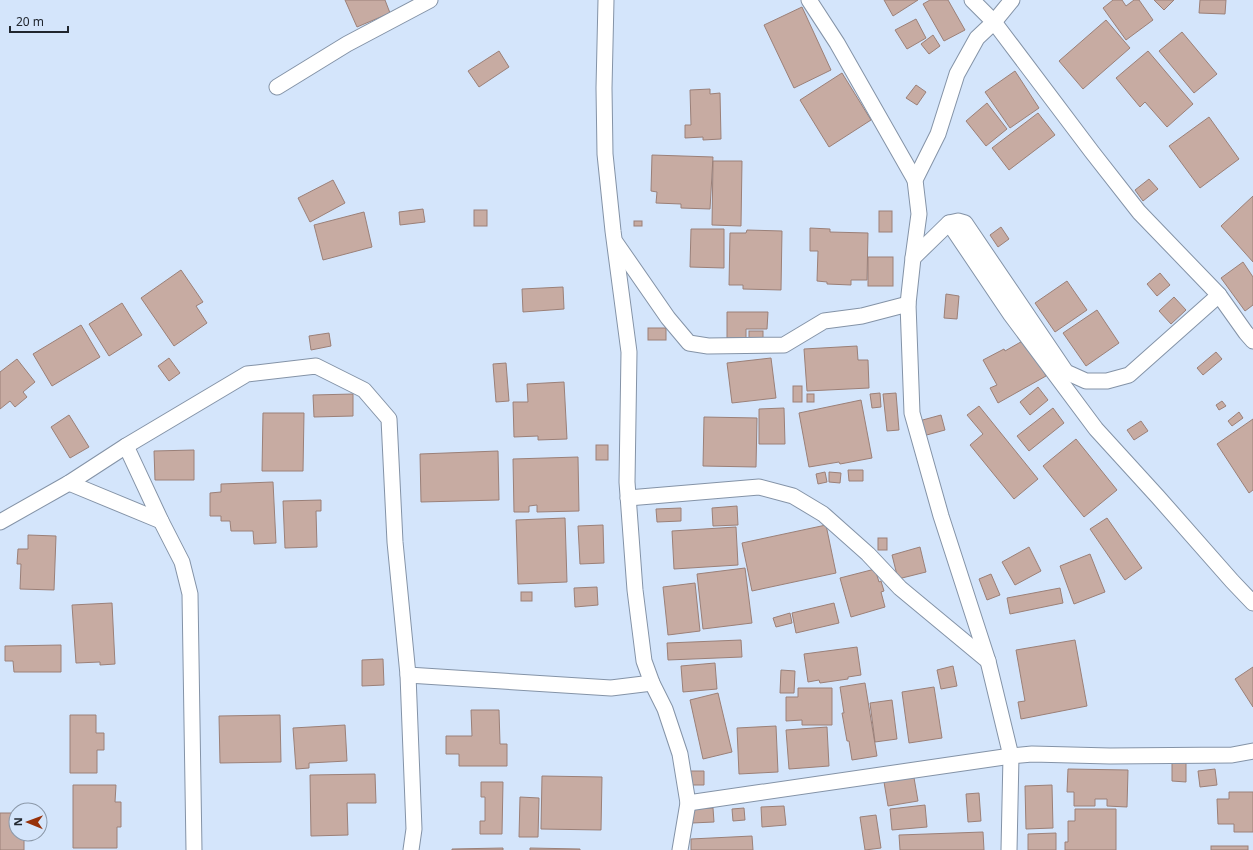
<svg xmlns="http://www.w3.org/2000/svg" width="1253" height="850" font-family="'Noto Sans',sans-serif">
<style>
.building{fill:#c7aba2;stroke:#9b8078}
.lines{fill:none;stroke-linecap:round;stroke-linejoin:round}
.minor-casing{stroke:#8493a7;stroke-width:17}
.minor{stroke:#fff;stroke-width:15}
</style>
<rect width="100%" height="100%" fill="#d4e5fb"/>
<g class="building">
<polygon points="345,0 385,0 390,13 357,27"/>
<polygon points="884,0 918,0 893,16"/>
<polygon points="930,0 948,0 965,30 944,41 923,4"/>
<polygon points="1113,0 1122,0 1126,6 1134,0 1139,0 1153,20 1126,40 1103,8"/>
<polygon points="1154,0 1174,0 1164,10"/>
<polygon points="1200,0 1226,0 1225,14 1199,13"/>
<polygon points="802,7 831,70 794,88 764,25"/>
<polygon points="916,19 926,38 907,49 895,30"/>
<polygon points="1106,20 1130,48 1083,89 1059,61"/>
<polygon points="1182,32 1217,74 1194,93 1159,51"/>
<polygon points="933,35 940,46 929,54 921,44"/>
<polygon points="499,51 509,67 479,87 468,71"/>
<polygon points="1148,51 1193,104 1167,127 1145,102 1140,107 1116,78"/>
<polygon points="1015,71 1039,108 1010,128 985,92"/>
<polygon points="842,73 871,120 829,147 800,100"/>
<polygon points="916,85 926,92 917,105 906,98"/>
<polygon points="710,89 710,94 720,93 721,139 703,140 703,137 685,138 685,125 691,125 690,90"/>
<polygon points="987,103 1007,129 986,146 966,121"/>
<polygon points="1038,113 1055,135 1009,170 992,148"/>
<polygon points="1209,117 1239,159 1200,188 1169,146"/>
<polygon points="652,155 713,157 710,209 681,208 681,204 656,203 657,192 651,191"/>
<polygon points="713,161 742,161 741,226 712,225"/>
<polygon points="1149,179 1158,189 1143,201 1135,190"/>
<polygon points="333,180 345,203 310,222 298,198"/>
<polygon points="1253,196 1253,262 1221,226"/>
<polygon points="423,209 425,222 400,225 399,212"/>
<rect x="474" y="210" width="13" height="16"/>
<rect x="879" y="211" width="13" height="21"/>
<polygon points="364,212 372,247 323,260 314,225"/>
<rect x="634" y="221" width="8" height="5"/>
<polygon points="1001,227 1009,239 998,247 990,235"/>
<polygon points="810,228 830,229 830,232 868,233 867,280 851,280 851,285 827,284 827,282 817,281 818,251 810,251"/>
<polygon points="691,229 724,229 724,268 690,267"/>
<polygon points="747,230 782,231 781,290 743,289 743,285 729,285 730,233 746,233"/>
<rect x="868" y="257" width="25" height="29"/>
<polygon points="1243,262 1253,277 1253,305 1245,311 1221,278"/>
<polygon points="181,270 203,302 196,306 207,323 174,346 141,298"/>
<polygon points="1160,273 1170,285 1157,296 1147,284"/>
<polygon points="1067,281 1087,310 1055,332 1035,303"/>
<polygon points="563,287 564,309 523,312 522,289"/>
<polygon points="946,294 959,296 957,319 944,318"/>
<polygon points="1174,297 1186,310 1171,324 1159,311"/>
<polygon points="122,303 142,335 109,356 89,324"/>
<polygon points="1097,310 1119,343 1086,366 1063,333"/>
<polygon points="727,312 768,312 767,329 746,329 746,338 727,338"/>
<polygon points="81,325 100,357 52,386 33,354"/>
<rect x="648" y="328" width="18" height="12"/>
<rect x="749" y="331" width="14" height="10"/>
<polygon points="329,333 331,346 311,350 309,336"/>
<polygon points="1026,339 1046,376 998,403 990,388 997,385 983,360 1004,349 1005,351"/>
<polygon points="857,346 858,360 868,360 869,388 807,391 804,349"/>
<polygon points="1216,352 1222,359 1203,375 1197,368"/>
<polygon points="169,358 180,373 169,381 158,366"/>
<polygon points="771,358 776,398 732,403 727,363"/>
<polygon points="17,359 35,382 23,392 27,397 15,407 10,401 0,409 0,372"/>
<polygon points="506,363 509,401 496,402 493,364"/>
<polygon points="564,382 567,439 538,440 538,436 514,437 513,402 528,402 527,384"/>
<rect x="793" y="386" width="9" height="16"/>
<polygon points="1038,387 1048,400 1030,415 1020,402"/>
<polygon points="880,393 881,407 872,408 870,394"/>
<polygon points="896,393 899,430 887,431 883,394"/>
<polygon points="353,394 353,416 314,417 313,395"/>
<rect x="807" y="394" width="7" height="8"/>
<polygon points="861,400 872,458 840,464 839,462 809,467 799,413"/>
<polygon points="1222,401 1226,406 1219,410 1216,405"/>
<polygon points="979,406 1038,479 1014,499 970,445 983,434 967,415"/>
<polygon points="784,408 785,444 759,444 759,409"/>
<polygon points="1053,408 1064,423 1029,451 1017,436"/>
<polygon points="1239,412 1243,418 1232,426 1228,421"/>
<polygon points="263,413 304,413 303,471 262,471"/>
<polygon points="69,415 89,447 70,458 51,427"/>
<polygon points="941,415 945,430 923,436 919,421"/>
<polygon points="704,417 757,418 756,467 703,466"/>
<polygon points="1253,419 1253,490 1249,493 1217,444"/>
<polygon points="1141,421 1148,431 1134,440 1127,430"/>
<polygon points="1076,439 1117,490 1084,517 1043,466"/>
<rect x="596" y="445" width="12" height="15"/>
<polygon points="194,450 194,480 155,480 154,451"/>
<polygon points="498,451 499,500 421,502 420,454"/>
<polygon points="578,457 579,511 537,512 537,505 529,506 529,512 514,512 513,459"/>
<polygon points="848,470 863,470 863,481 849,481"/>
<polygon points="825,472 827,482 818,484 816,474"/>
<polygon points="829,472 841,473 840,483 829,482"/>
<polygon points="273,482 276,543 254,544 253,531 231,531 230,521 221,521 221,516 210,516 210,493 221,492 221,484"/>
<polygon points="321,500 321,511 316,511 317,547 285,548 283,501"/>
<polygon points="737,506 738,525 713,526 712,508"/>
<polygon points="681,508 681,521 657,522 656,509"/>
<polygon points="565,518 567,582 518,584 516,520"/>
<polygon points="1107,518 1142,568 1125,580 1090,529"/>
<polygon points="603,525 604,563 580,564 578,526"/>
<polygon points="826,525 836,573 752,591 742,543"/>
<polygon points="736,527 738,565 674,569 672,531"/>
<polygon points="28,535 56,536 54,590 20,589 21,564 17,564 18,549 28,549"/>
<rect x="878" y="538" width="9" height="12"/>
<polygon points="920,547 926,572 898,579 892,555"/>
<polygon points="1029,547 1041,571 1015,585 1002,562"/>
<polygon points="1090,554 1105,592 1074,604 1060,566"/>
<polygon points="745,568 752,623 703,629 697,574"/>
<polygon points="875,569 879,582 881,581 884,591 881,592 885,607 851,617 840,578"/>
<polygon points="991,574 1000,595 987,600 979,579"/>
<polygon points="695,583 700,631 668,635 663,587"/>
<polygon points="597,587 598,605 575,607 574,588"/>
<polygon points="1060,588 1063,603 1010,614 1007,598"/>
<rect x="521" y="592" width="11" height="9"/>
<polygon points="112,603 115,664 100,665 100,662 76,663 72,605"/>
<polygon points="834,603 839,623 796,633 792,613"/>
<polygon points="790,613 792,623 776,627 773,618"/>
<polygon points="741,640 742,657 668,660 667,643"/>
<polygon points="1075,640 1087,706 1021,719 1018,702 1025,701 1016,650"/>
<polygon points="61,645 61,672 14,672 13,661 5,661 5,646"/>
<polygon points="857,647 861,675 848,677 848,679 820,683 819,680 808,682 804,654"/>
<polygon points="383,659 384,685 362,686 362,660"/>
<polygon points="715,663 717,689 683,692 681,666"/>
<polygon points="953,666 957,686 941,689 937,670"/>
<polygon points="1253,667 1253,707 1235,679"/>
<polygon points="781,670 795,671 794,693 780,693"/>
<polygon points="865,683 877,756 852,760 849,741 847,741 842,713 844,713 840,687"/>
<polygon points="934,687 942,738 909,743 902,692"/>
<polygon points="798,688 832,688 832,725 802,725 802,720 786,721 786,697 798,697"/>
<polygon points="718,693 732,752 703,759 690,700"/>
<polygon points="892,700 897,739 875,742 870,703"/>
<polygon points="471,710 499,710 500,744 507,744 507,766 459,766 459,754 446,754 446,736 472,736"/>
<polygon points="70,715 96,715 96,733 104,733 104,750 97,750 97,773 70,773"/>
<polygon points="280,715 281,762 220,763 219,716"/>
<polygon points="345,725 347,761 309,763 309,768 296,769 293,728"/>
<polygon points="776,726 778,772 739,774 737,728"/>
<polygon points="827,727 829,766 789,769 786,730"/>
<polygon points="1172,763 1186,763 1186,782 1172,781"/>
<polygon points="1068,769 1128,770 1127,807 1107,806 1107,799 1095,799 1095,806 1074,806 1074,792 1067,792"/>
<polygon points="1215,769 1217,785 1200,787 1198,771"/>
<polygon points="690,771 704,771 704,785 691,785"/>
<polygon points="913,772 918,801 888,806 883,776"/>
<polygon points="375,774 376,803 347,803 348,835 311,836 310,775"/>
<polygon points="542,776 602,777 601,830 541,829"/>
<polygon points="481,782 503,782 502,834 480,834 480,821 485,821 485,797 481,797"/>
<polygon points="73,785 116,785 115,802 121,802 121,827 117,827 117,848 73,848"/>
<polygon points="1052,785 1053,828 1026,829 1025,786"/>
<polygon points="1229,792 1253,792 1253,832 1234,832 1234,824 1218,824 1217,799 1229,799"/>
<polygon points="979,793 981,821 968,822 966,794"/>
<polygon points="520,797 539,798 538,837 519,837"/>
<polygon points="925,805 927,827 892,830 890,809"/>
<polygon points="784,806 786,825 762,827 761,807"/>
<polygon points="713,808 714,822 692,823 692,809"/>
<polygon points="744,808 745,820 733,821 732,809"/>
<polygon points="1075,809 1116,809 1116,850 1065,850 1065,842 1068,842 1068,821 1075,821"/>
<polygon points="0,813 16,813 16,834 24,834 24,850 0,850"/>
<polygon points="876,815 881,848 865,850 860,817"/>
<polygon points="983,832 984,850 900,850 899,835"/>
<polygon points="1056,833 1056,850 1028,850 1028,834"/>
<polygon points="752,836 753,850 691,850 691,839"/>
<rect x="1211" y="846" width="37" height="4"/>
<polygon points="503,848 503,850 452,850 452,849"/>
<polygon points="530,848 580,849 580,850 530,850"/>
</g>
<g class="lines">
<defs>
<g id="minor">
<polyline points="606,0 604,88 605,154 613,231 629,352 627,482 635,590 644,661 652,683 665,709 680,754 688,803 680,850"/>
<polyline points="809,0 837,43 915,180"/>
<polyline points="972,0 994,22 1092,152 1139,212 1219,295 1246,333 1253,341"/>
<polyline points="277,87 347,44 430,0"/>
<polyline points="949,223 1011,315 1096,429 1158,497 1232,581 1253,603"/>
<polyline points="616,243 668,318 689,343 708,346 784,345 824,321 862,316 908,304"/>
<polyline points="913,258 949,223 958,221 965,223 1066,372 1086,381 1107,381 1129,375 1219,295"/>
<polyline points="126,446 161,521 182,562 190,594 194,850"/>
<polyline points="69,483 161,521"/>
<polyline points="628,498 759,487 793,496 823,514 868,554 900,588 988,661"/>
<polyline points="0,522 69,483 126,446 247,374 316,366 364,390 389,419 395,542 408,675 414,829 411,850"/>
<polyline points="408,675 611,688 652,683"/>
<polyline points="688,803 1011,756 1032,754 1110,756 1232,755 1253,751"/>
<polyline points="1009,850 1011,756 988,661 941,516 912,413 908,304 913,258 919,214 915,180 938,134 957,74 977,38 994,22 1012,0"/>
</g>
</defs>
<use href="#minor" class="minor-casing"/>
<use href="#minor" class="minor"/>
</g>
<g transform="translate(28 822) rotate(271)"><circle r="19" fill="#d4e5fb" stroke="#8c99a9"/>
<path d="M0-3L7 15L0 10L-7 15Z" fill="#973109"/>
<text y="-6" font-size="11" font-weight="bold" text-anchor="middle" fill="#20262e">N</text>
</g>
<path d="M10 26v6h58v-6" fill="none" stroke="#20262e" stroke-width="2"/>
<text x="16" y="26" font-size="12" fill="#20262e" stroke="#d4e5fb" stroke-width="3" paint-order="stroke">20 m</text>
</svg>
